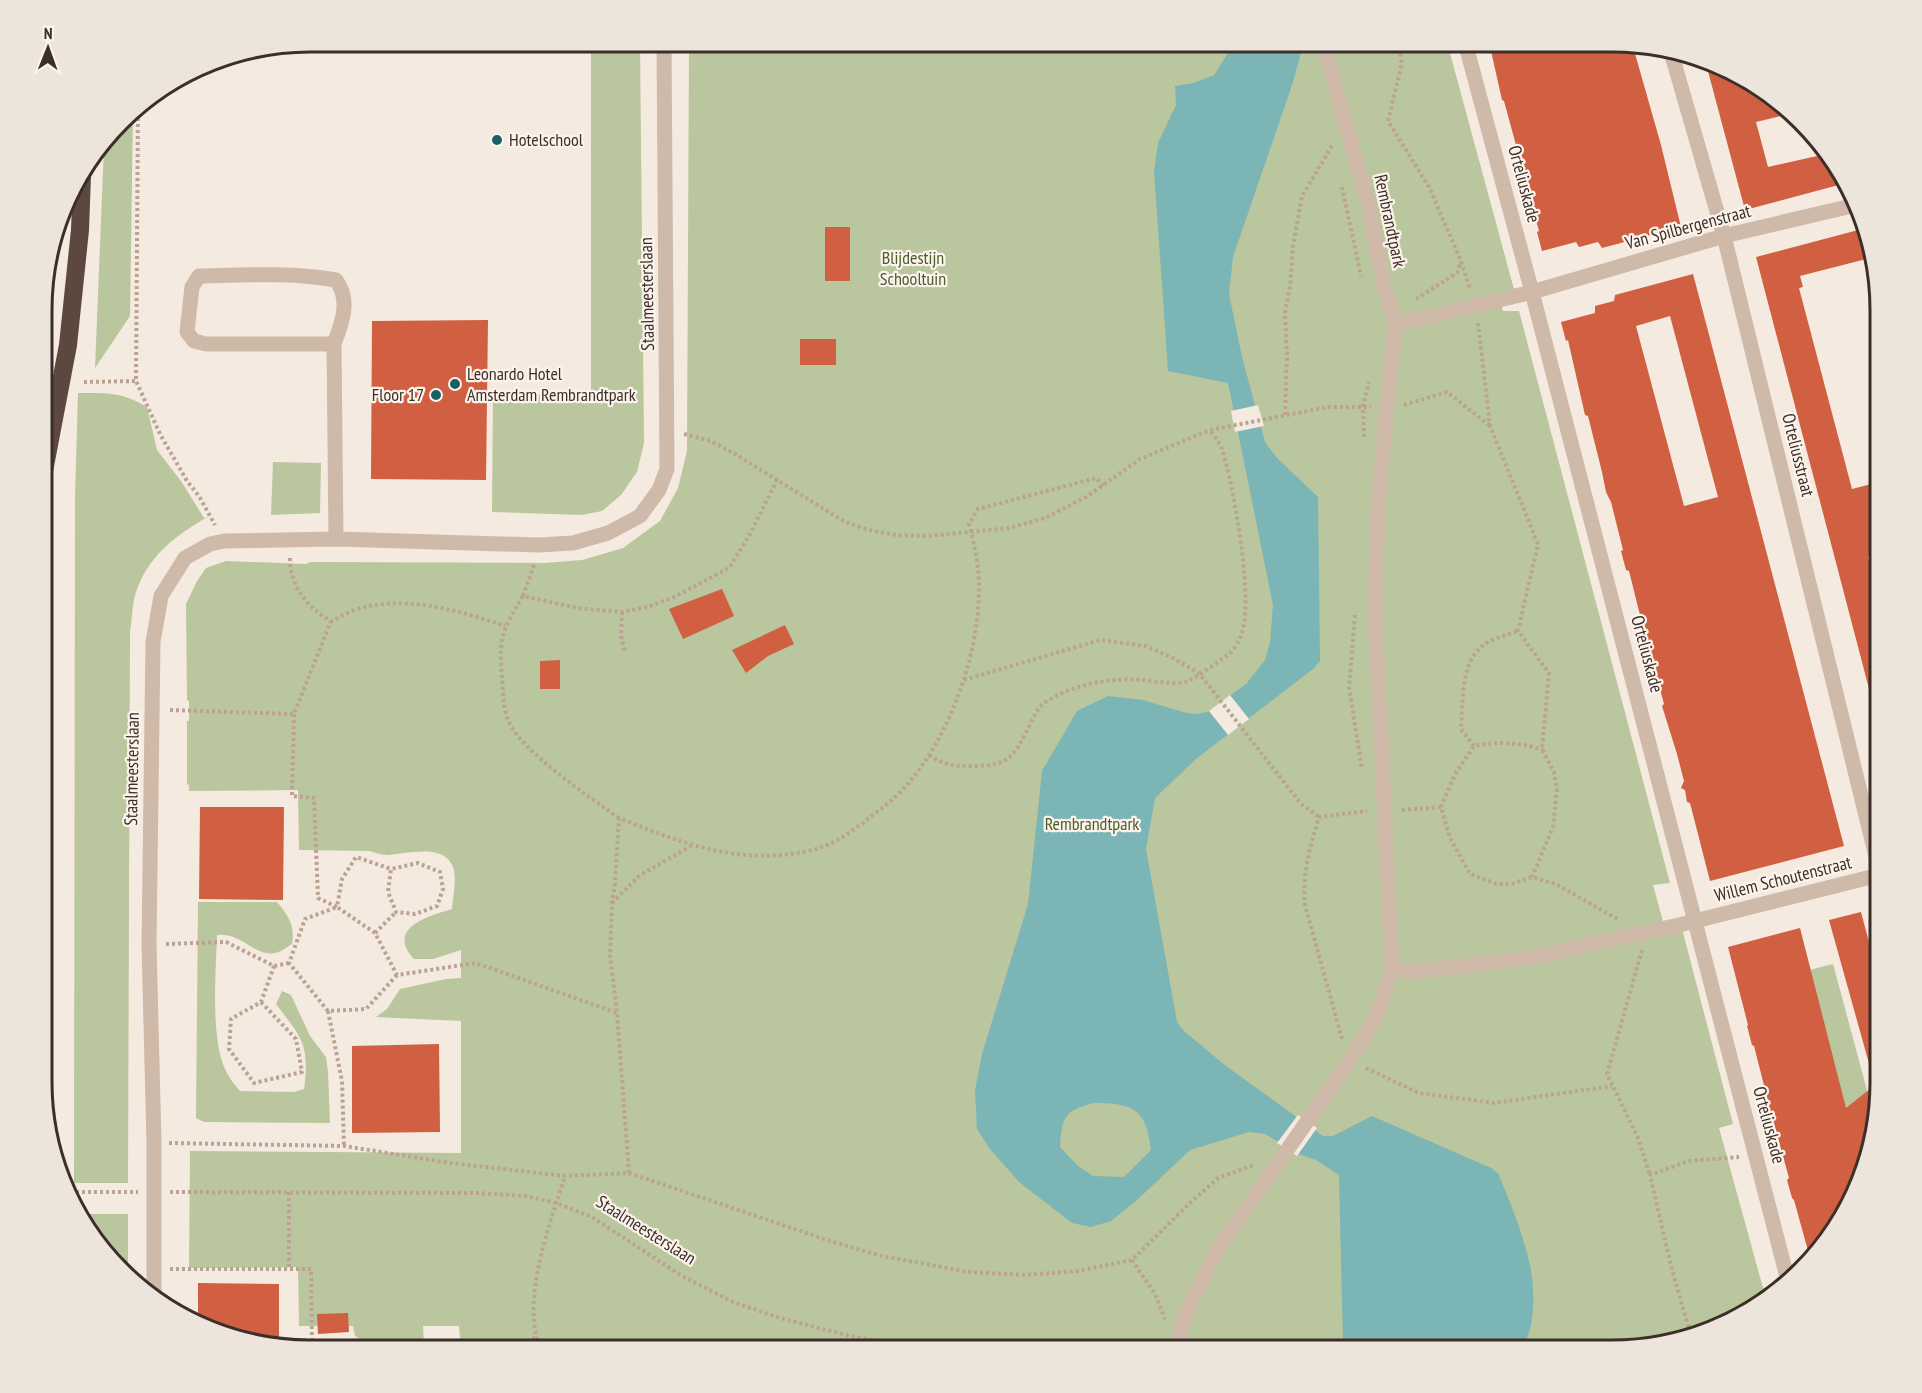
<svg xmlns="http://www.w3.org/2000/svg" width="1922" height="1393" font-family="'PT Sans Narrow',sans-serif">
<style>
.green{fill:#bac69d}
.water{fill:#7bb5b5;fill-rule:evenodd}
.pier{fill:#f5eadf}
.building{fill:#d15f41;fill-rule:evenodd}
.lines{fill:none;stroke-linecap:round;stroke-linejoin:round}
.path{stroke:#bba393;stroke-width:4;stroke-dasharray:3 3;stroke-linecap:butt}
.minor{stroke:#cfb9a9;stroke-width:15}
.highway{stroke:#5d4840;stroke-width:18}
.poi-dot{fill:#1a6062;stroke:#fcf4ec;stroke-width:2}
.labels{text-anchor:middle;stroke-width:4.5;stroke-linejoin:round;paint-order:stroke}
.poi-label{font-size:18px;fill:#3c2f29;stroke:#fcf4ec;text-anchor:start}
.street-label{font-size:18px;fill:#3c2f29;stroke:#fcf4ec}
.park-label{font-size:18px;fill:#4c5d2b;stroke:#fcf4ec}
.rim{fill:none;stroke:#3c2f29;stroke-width:3}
</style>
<rect width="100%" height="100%" fill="#f5eadf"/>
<g class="green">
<polygon points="310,42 640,42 644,443 637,472 621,495 602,511 582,515 492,512 493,396 591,392 591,43 306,43"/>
<path d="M 689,42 L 1447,42 L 1515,293 L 1499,297 L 1503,311 L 1519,311 L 1670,883 L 1653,885 L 1664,925 L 1680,921 L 1733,1124 L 1719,1128 L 1763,1288 L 1775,1285 L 1776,1286 L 1731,1323 L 1612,1351 L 461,1351 L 459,1326 L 423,1326 L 424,1347 L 421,1350 L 376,1350 L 355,1336 L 353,1326 L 299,1326 L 298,1267 L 189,1268 L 190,1151 L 461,1153 L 461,1021 L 376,1017 L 387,1009 L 400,989 L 446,979 L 461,978 L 461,950 L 433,959 L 414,959 C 385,928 429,916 452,909 C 453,896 457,878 453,867 C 444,843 406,854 388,855 C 381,855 376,853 370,851 L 299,850 L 298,790 L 189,791 L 189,785 L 187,784 L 187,721 L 189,721 L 189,701 L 187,700 L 186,604 L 197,581 L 206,568 L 226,561 L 306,564 L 310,562 L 545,563 L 582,560 L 623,548 L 660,521 L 678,488 L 687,451 Z"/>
<polygon points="133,109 130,316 95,368 104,147"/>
<path d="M 78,393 C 107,393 122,392 147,407 L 157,450 L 181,481 L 204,518 L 209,516 C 175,536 148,555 135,595 C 132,607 132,620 130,632 L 128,1183 L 74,1183 L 75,498 Z"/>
<polygon points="273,462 321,463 320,513 271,515"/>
<path d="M 198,902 L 277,902 C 289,916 295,926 292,944 C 287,947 281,952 275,953 C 254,957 242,932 217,935 C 216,972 210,1039 226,1071 C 229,1078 235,1085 240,1091 L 294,1092 L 304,1089 C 310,1045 302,1038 276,1004 L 282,991 L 291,995 L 310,1036 L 326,1057 L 328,1072 L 330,1123 L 204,1122 L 196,1118 Z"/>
<polygon points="1833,964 1875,1120 1860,1185 1841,1217 1782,977"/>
<polygon points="77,1214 128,1214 128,1274 78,1217"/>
</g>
<path class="water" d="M 1235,42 L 1304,42 L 1292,85 L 1233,257 L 1229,294 L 1242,357 L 1265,442 L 1277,458 L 1318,497 L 1320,661 L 1313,669 L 1196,759 L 1155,798 L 1146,849 L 1177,1022 L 1185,1032 L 1226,1066 L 1323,1136 L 1333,1136 L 1372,1116 L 1491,1168 L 1498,1173 C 1509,1200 1521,1228 1528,1257 C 1535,1282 1538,1333 1518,1351 L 1338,1351 L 1343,1344 L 1339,1175 L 1316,1160 L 1301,1155 L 1265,1134 L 1249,1132 L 1190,1150 L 1136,1201 L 1111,1221 L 1091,1227 L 1072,1223 L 1019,1182 L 990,1149 L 977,1129 L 975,1090 L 982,1054 L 1028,904 L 1042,771 L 1077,711 L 1108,696 L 1143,700 L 1183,712 L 1194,714 L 1203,713 L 1209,711 L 1246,684 L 1265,660 L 1270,643 L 1273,605 L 1228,383 L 1168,371 L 1154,171 L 1158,143 L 1176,105 L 1175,86 L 1194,83 L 1214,75 ZM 1093,1103 C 1133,1103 1146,1108 1151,1150 L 1124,1177 L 1093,1176 L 1078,1166 L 1060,1147 C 1062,1117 1064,1111 1093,1103 Z"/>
<g class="pier">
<polygon points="1258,405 1264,426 1235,432 1231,411"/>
<polygon points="1230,695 1249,719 1228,735 1209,711"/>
<polygon points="1298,1115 1317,1128 1297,1156 1277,1143"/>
</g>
<g class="building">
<polygon points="1489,42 1632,43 1661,145 1681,227 1602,248 1598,242 1579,247 1576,242 1542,251 1537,232 1539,231 1518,158 1519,156 1504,101 1502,100"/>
<polygon points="1705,60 1714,62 1775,98 1789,114 1756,122 1768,167 1817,156 1828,162 1846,183 1745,210"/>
<rect x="825" y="227" width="25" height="54"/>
<polygon points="1862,229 1870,258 1800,276 1803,287 1799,288 1852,489 1879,482 1879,555 1868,557 1879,597 1879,703 1873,704 1756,257"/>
<path d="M 1693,274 L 1844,846 L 1710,881 L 1690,803 L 1687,802 L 1685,790 L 1681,788 L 1684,781 L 1677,754 L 1662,706 L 1664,704 L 1649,648 L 1642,629 L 1643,627 L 1629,571 L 1626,570 L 1621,551 L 1623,550 L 1611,502 L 1606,492 L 1602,472 L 1588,416 L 1585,415 L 1568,340 L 1566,341 L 1561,322 L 1595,313 L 1595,306 L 1614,301 L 1615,295 ZM 1670,316 L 1718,497 L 1684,506 L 1636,326 Z"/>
<polygon points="488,320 486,480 371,479 372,321"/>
<rect x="800" y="339" width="36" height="26"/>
<polygon points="722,589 734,616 683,639 669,609"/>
<polygon points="785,625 794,644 768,656 746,673 732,650"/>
<polygon points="560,660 560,689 540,689 540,661"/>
<polygon points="200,807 284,807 283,900 199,899"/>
<polygon points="1861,912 1879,980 1879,1100 1860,1185 1824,1246 1810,1258 1794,1200 1792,1198 1787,1180 1789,1178 1774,1123 1772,1122 1768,1101 1754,1046 1752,1045 1747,1026 1748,1025 1728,947 1800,928 1846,1108 1875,1085 1829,920"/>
<polygon points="439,1044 440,1132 352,1133 352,1046"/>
<polygon points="198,1283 279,1284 279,1347 208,1331 198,1325"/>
<polygon points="348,1313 349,1332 318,1334 317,1314"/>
</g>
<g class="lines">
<g class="path">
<polyline points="1398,42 1402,63 1388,121 1429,187 1461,261 1470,289"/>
<polyline points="138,106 136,381 160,434 187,481 199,496 215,525"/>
<polyline points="1342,187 1361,276"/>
<polyline points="1416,299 1457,273 1461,261"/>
<polyline points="1478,323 1490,426 1538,544 1518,631 1549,673 1542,749 1554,772 1557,789 1553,827 1532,877"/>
<polyline points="84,382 136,381"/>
<polyline points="1404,405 1447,392 1490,426"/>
<polyline points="1285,415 1287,355 1285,313 1290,287 1293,246 1302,196 1333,144"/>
<polyline points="684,434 711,441 735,454 845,522 869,530 896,535 929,536 1009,528 1045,518 1086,497 1140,459 1210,430 1328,407 1371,407"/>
<polyline points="1364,437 1363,406 1369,382"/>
<path d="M 290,558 C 290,587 307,607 331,621 C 341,617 351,610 361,608 C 408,595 461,611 505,626"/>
<polyline points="523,596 535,562"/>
<polyline points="622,612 621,636 625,652"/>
<polyline points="1355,615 1349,687 1362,769"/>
<polyline points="964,680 1100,640 1146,646 1173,658 1199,673 1301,804 1319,817"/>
<polyline points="170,710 294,714 331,621"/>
<polyline points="294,714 292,796 314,798 318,898 337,907 342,879 356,857 391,869 388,892 396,912 415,914 437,906 443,889 440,872 418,863 391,869"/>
<path d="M 1474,746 L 1461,729 C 1463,704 1460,667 1480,648 C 1490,639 1506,635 1518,631"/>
<path d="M 929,755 C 944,765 953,766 971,766 C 1012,766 1014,756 1031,722 C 1035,714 1039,706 1047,701 C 1077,683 1109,678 1143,680 C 1157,681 1175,686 1188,681 C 1197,677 1223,659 1230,653 C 1234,649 1238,643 1240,638 C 1256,606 1233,484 1222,449 C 1219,442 1214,436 1210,430"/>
<path d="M 1441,807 L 1455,774 L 1474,746 C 1499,741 1518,742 1543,750"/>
<polyline points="1402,810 1441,807 1450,838 1470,874 1497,884 1511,884 1532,877 1556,884 1619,920"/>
<path d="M 619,818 C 591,798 522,752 509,722 C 503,710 503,691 502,677 C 498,636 503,630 523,596 L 577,608 L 622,612 L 648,607 L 674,597 L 729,568 L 749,536 L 777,480"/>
<polyline points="612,903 639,876 691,846"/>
<polyline points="375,933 396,912"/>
<polyline points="166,944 226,942 274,966 289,963"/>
<polyline points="1642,950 1607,1074 1638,1138 1650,1175"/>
<polyline points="397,975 366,1009 328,1011 289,963 305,919 337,907 375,933 397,975 476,963 617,1013"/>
<polyline points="261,1002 296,1039 302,1072 254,1083 229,1049 231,1019 261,1002 274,966"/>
<polyline points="328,1011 342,1081 344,1146"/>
<path d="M 1342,1039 L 1305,905 C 1302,874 1310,847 1319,817 L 1367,811"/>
<polyline points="1366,1068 1419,1093 1494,1103 1612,1086"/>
<polyline points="169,1143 344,1146 450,1163 565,1176 629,1173 830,1241 882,1256 968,1272 1025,1275 1078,1271 1132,1260 1190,1203 1218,1178 1254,1165"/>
<path d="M 629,1173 L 617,1013 L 610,955 L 612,903 L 615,884 L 619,818 C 681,843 740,866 808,851 C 834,846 854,830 874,814 C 885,806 896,797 905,787 C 953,734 985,640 978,568 C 976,554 973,538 969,524 L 978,509 L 1096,478 L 1103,486"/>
<polyline points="70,1192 138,1192"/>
<polyline points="170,1192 477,1193 525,1196 556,1203 592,1217 682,1276 733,1302 780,1318 854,1337 910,1345 1158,1345"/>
<polyline points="289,1192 289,1269"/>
<polyline points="1132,1260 1155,1294 1165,1319"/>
<polyline points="170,1269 311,1269 312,1342 315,1350"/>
<polyline points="1690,1333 1671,1266 1650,1175 1689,1161 1739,1157"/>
<polyline points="520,1351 535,1337"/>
<path d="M 541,1351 C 520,1300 549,1227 565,1176"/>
</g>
<g class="minor">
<polyline points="1465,42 1532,292 1787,1277"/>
<polyline points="1671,52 1724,236 1879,869"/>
<polyline points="1395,325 1532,292 1724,236 1856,205"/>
<path d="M 334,344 L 206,344 L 194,341 L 187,332 L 192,287 L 199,276 C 244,275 291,272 336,280 C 351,300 342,323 334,344 L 336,539"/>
<polyline points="1392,969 1413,972 1523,959 1679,925 1879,875"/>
<polyline points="154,1299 154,1143 149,944 153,642 161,596 185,558 210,544 224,541 336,539 538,545 573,543 608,533 640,516 659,490 667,469 664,42"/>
<polyline points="1176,1351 1176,1345 1192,1299 1218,1249 1350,1060 1378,1013 1392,969 1375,614 1378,502 1395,325 1383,283 1369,207 1323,42"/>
</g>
<polyline class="highway" points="44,471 68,345 80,230 82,176"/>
</g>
<g class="poi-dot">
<circle cx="497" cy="140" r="6"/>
<circle cx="455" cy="384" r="6"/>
<circle cx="436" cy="395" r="6"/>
</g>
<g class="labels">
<g class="poi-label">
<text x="509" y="146">Hotelschool</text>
<text x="467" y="380">Leonardo Hotel<tspan x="467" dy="21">Amsterdam Rembrandtpark</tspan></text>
<text x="424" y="401" text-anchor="end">Floor 17</text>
</g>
<g class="street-label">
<text transform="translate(1524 184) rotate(75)" y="6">Orteliuskade</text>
<text transform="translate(1390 221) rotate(78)" y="6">Rembrandtpark</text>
<text transform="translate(1688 227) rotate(-15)" y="6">Van Spilbergenstraat</text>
<text transform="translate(647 294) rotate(-91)" y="6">Staalmeesterslaan</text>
<text transform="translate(1798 455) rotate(76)" y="6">Orteliusstraat</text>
<text transform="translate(1647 654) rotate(75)" y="6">Orteliuskade</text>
<text transform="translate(132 769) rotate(-89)" y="6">Staalmeesterslaan</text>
<text transform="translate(1783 879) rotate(-14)" y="6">Willem Schoutenstraat</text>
<text transform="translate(1769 1125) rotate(75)" y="6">Orteliuskade</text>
<text transform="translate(646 1230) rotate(32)" y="6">Staalmeesterslaan</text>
</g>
<g class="park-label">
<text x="913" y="264">Blijdestijn<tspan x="913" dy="21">Schooltuin</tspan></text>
<text x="1092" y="830">Rembrandtpark</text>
</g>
</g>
<path d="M0 0H1922V1393H0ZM310 52H1612A258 258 0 0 1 1870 310V1082A258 258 0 0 1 1612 1340H310A258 258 0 0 1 52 1082V310A258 258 0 0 1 310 52Z" fill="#ede4dc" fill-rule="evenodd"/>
<path class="rim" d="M310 52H1612A258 258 0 0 1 1870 310V1082A258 258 0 0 1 1612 1340H310A258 258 0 0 1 52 1082V310A258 258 0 0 1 310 52Z"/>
<g transform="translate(48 48) rotate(1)" stroke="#fcf4ec" stroke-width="4.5" paint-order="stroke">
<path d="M0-4.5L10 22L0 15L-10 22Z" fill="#3c2f29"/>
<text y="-9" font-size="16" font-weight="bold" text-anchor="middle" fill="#3c2f29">N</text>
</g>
</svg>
